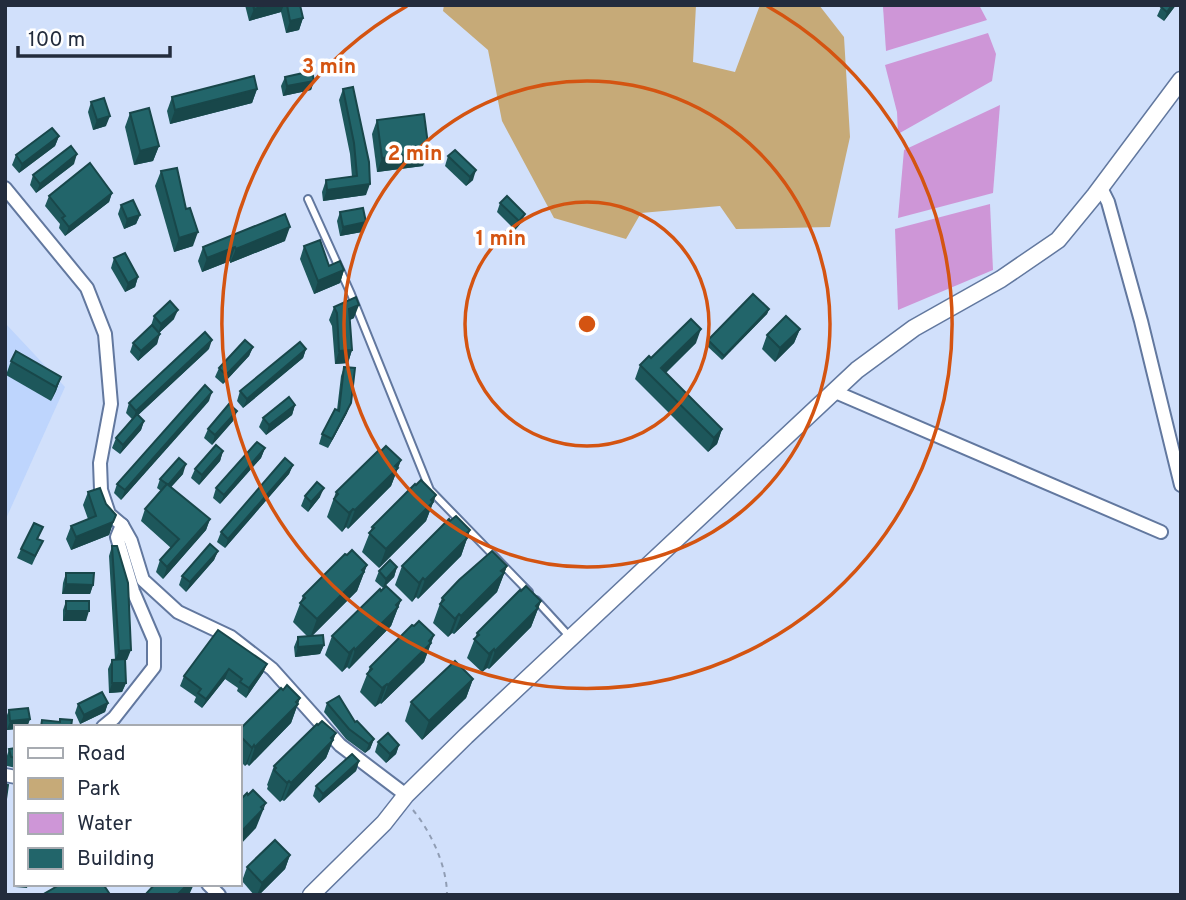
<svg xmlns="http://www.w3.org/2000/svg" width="1186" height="900" font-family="Overpass,sans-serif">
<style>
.built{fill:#bed5fd}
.green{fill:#c6aa78}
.water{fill:#ce96d7}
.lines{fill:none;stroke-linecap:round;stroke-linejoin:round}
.service-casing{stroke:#62789f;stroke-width:10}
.minor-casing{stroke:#62789f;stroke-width:16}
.tertiary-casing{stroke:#62789f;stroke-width:19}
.path{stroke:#909db4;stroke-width:2;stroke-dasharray:5 5;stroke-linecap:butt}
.service{stroke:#fff;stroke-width:6}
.minor{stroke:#fff;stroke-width:12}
.tertiary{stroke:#fff;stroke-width:16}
.wall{fill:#1d575b}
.shaded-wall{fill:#18474a}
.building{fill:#22656a;stroke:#18474a;stroke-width:2}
.ring{fill:none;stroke:#d45411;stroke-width:3.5}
.centre{fill:#d45411;stroke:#fff;stroke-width:3.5}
.ring-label{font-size:21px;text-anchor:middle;font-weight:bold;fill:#d45411;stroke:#fff;stroke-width:7;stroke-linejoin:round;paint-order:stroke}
</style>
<rect width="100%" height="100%" fill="#d1e0fb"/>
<polygon class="built" points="5,323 65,387 5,521"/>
<polygon class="green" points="444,5 696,5 693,62 735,72 760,5 819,5 844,37 850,137 830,227 736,229 720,206 641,213 626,239 554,218 502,121 488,50 443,11"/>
<g class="water">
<polygon points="886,5 979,5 987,20 886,51 883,7"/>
<polygon points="988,33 996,54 992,81 898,134 897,112 885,65"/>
<polygon points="1000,105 993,193 898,218 904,150"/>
<polygon points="990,204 993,270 898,310 895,229"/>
</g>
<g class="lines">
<defs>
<g id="service">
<polyline points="308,199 351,294 430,490 529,592"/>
<polyline points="536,600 569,636"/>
</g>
<g id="minor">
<polyline points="5,188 87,288 105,334 111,404 100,463 101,490 109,514 122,525 131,541 143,580 178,612 231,637 272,669 340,745 406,795"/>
<polyline points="1101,188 1108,202 1141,321 1181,485"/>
<polyline points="833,391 1161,532"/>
<polyline points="103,727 114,718 154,667 154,640 133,591 117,537 122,525"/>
<polyline points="5,775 16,777"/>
<polyline points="208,884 219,895"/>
</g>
<polyline id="tertiary" points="311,895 384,823 406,795 466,736 857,370 914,328 1001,279 1058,240 1095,195 1181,80"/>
</defs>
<use href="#service" class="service-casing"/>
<use href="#minor" class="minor-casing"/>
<use href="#tertiary" class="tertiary-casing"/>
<path class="path" d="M 413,810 C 431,832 447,866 447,895"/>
<use href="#service" class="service"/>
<use href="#minor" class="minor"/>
<use href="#tertiary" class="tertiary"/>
</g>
<g class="wall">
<polygon points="245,5 300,5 303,18 299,30 286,33 281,12 249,21"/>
<polygon points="1162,5 1176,5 1164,21 1157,16"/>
<polygon points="285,77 314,81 311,90 283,96 281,86"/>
<polygon points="257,89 252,103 170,124 167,111 172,97"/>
<polygon points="343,89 366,195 323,201 322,192 326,180 352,177 350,154 339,100"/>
<polygon points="91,102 106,126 93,130 88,112"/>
<polygon points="130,113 159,146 153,161 134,165 125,127"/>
<polygon points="377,120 423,166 377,172 372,134"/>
<polygon points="59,136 55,146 19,173 12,165 16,155"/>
<polygon points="448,156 473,180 466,186 445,166"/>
<polygon points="74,164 36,193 30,185 33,175"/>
<polygon points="161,171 193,246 174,252 155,186"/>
<polygon points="112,193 109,202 65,236 59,228 60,224 45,206 49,196"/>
<polygon points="500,203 521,223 515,230 497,212"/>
<polygon points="121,205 140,215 136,224 124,229 118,214"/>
<polygon points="340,212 362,232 340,236 337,221"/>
<polygon points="285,241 230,263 230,261 202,272 198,261 203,247"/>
<polygon points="304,246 329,266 344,270 340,283 314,294 300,259"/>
<polygon points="114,258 138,277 135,287 125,292 111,268"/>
<polygon points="334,307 354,318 350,320 352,350 348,363 335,364 332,326 329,320"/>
<polygon points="769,309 767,314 722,360 706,345 708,340"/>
<polygon points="154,316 174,319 159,333 157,344 138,361 130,352 133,343 151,326"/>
<polygon points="800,329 794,343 775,362 762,349 767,335"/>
<polygon points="696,343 666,373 722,429 717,444 708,452 635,379 640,365 651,358"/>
<polygon points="253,347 249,356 223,384 215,377 219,368"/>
<polygon points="209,349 138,415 144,421 141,430 120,454 112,448 116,438 132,419 126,413 129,403"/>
<polygon points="306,349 303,358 243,408 237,401 240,391"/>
<polygon points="11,361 61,377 56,391 51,401 6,375"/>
<polygon points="344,367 347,413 328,448 319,444 322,434 337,410 341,376"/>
<polygon points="209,401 121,500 114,493 117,484"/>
<polygon points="295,405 292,415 266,435 259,427 263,418"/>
<polygon points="237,411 233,421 212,445 204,438 208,429"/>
<polygon points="265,448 261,458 220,504 213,498 216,488"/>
<polygon points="223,451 220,461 199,485 191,478 195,469"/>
<polygon points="381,451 401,460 391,486 348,529 346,527 342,532 327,517 336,492"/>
<polygon points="293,465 289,474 225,548 217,542 221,532"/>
<polygon points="183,474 171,487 210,519 206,530 163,579 156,572 160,560 171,548 141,521 145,509 161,491 157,488 160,479"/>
<polygon points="88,492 106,504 116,515 109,535 71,550 66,539 71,526 88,519 83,505"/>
<polygon points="436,495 426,521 379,568 362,552 372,527"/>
<polygon points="305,496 320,497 308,512 301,506"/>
<polygon points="450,521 470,530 461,556 418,599 416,597 412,602 395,585 402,566"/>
<polygon points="38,539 43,541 32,565 17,558 21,549"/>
<polygon points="112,546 127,660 125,660 126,683 122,692 109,693 108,669 112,660 115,660 109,556"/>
<polygon points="218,551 214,560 186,592 179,585 182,576"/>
<polygon points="367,565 357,591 312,636 324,645 320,654 295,657 294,647 298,637 308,637 293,622 303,596"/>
<polygon points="507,566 497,592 454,634 452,633 448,637 433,623 442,598"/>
<polygon points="397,567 394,577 383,588 375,581 379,571"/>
<polygon points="66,573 93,585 90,594 62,594 63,583"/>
<polygon points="381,591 401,600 391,626 349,669 347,667 342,672 325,655 332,636"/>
<polygon points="521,591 541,601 531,627 489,669 487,668 482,672 467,658 477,633"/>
<polygon points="66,601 86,621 63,621 63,610"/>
<polygon points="414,626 434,635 424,662 381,704 380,703 375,707 360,692 370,667"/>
<polygon points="267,664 263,673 246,698 237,691 238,688 225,679 202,708 194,702 196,697 180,686 184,676"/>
<polygon points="473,679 466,698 422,740 405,721 411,702"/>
<polygon points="283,690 300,698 291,723 249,766 247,764 245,766 240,761 240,729"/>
<polygon points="108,703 105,712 80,724 75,713 78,704"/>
<polygon points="327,703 355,722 374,739 370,749 365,753 346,739 324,712"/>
<polygon points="9,710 30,719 27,727 16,727 16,729 7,730 5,720"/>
<polygon points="318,725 336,733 326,758 284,801 282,800 280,802 267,789 268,786 267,785 274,766"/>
<polygon points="378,742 399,745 396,754 386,763 375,752"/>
<polygon points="16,748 16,768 7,766 6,759 9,749"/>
<polygon points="359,761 356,771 319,803 313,796 316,786"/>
<polygon points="290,855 285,869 259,895 254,895 242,881 247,867"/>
</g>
<g class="shaded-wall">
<polygon points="267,5 284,5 281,12 249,21 254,9"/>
<polygon points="1172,5 1176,5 1164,21 1167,12"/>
<polygon points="303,18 299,30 286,33 290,21"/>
<polygon points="314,81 311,90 283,96 287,86"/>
<polygon points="257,89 252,103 170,124 175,110"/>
<polygon points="110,116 106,126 93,130 97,120"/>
<polygon points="59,136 55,146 19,173 22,164"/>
<polygon points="159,146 153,161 134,165 140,151"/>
<polygon points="429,152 423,166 377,172 382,158"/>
<polygon points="77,154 74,164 36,193 40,184"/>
<polygon points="476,170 473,180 466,186 470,177"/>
<polygon points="370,184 366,195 323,201 327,190"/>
<polygon points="112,193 109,202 65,236 69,227"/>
<polygon points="525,214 521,223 515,230 519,221"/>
<polygon points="140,215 136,224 124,229 127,219"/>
<polygon points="366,222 362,232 340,236 343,227"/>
<polygon points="290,227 285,241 230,263 236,249"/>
<polygon points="198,232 193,246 174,252 179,238"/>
<polygon points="235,247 230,261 202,272 207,258"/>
<polygon points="344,270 340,283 314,294 318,281"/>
<polygon points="138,277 135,287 125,292 128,283"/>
<polygon points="359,305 354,318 345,322 349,309"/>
<polygon points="769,309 767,314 722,360 724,356"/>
<polygon points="178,310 174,319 158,334 161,324"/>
<polygon points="701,329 696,343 656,382 661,368"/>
<polygon points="800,329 794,343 775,362 780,348"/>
<polygon points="160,334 157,344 138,361 141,351"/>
<polygon points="212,340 209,349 133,420 136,411"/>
<polygon points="253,347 249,356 223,384 226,375"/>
<polygon points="306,349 303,358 243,408 247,399"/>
<polygon points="352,350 348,363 335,364 339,351"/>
<polygon points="61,377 56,391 51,401 56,387"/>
<polygon points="212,392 209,401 121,500 125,490"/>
<polygon points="351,403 347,413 328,448 332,439"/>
<polygon points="295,405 292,415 266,435 269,425"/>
<polygon points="237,411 233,421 212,445 215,435"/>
<polygon points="144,421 141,430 120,454 123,445"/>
<polygon points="722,429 717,444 708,452 714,438"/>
<polygon points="265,448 261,458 220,504 224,495"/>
<polygon points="223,451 220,461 199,485 202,475"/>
<polygon points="401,460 391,486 348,529 355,510"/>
<polygon points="186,464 183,474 164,495 168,485"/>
<polygon points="293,465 289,474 225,548 228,539"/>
<polygon points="324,488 320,497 308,512 311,502"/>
<polygon points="436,495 426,521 379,568 386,549"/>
<polygon points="353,509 346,527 342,532 349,513"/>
<polygon points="210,519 206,530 163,579 167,567"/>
<polygon points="113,522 109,535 71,550 76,537"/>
<polygon points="470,530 461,556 418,599 425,580"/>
<polygon points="218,551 214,560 186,592 190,582"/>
<polygon points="367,565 357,591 310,638 317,619"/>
<polygon points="507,566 497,592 454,634 461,616"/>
<polygon points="397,567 394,577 383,588 386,579"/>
<polygon points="423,578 416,597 412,602 419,583"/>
<polygon points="66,584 93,585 90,594 62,594"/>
<polygon points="401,600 391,626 349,669 355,650"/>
<polygon points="541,601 531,627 489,669 495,651"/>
<polygon points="66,611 89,611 86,621 63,621"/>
<polygon points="459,614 452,633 448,637 455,619"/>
<polygon points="434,635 424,662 381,704 388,685"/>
<polygon points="324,645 320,654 295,657 298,647"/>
<polygon points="354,648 347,667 342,672 349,653"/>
<polygon points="494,649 487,668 482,672 489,654"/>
<polygon points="131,650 127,660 115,660 119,651"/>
<polygon points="267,664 263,673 246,698 249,688"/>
<polygon points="229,669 225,679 202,708 206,699"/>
<polygon points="473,679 466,698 422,740 429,721"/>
<polygon points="112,683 126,683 122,692 109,693"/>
<polygon points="387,684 380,703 375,707 382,688"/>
<polygon points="300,698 291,723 249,766 255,747"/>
<polygon points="108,703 105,712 80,724 84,715"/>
<polygon points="30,719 27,727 16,727 16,729 7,730 10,721"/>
<polygon points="336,733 326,758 284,801 291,783"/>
<polygon points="374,739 370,749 365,753 369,744"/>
<polygon points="254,745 247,764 245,766 252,748"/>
<polygon points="399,745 396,754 386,763 390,754"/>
<polygon points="359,761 356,771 319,803 323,794"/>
<polygon points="289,781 282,800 280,802 287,783"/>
<polygon points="266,803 256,828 240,845 240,833"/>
<polygon points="290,855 285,869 259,895 257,895 262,883"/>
<polygon points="16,884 28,884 27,888 15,887"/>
<polygon points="188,884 194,884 189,895 177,895"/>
</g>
<g class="building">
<polygon points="253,5 267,5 254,9"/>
<polygon points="287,5 300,5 303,18 290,21"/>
<polygon points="1162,5 1172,5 1167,12 1161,7"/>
<polygon points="312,71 314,81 287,86 285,77"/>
<polygon points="254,76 257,89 175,110 172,97"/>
<polygon points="353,87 369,162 370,184 327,190 326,180 357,176 354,143 343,89"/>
<polygon points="104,98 110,116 97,120 91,102"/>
<polygon points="149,108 159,146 140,151 130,113"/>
<polygon points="424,114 429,152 382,158 377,120"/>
<polygon points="52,128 59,136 22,164 16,155"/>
<polygon points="71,146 77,154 40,184 33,175"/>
<polygon points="455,150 476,170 470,177 448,156"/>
<polygon points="90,163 112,193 69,227 62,218 65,216 49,196"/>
<polygon points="177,168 186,209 190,208 198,232 179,238 161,171"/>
<polygon points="507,196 525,214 519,221 500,203"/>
<polygon points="133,200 140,215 127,219 121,205"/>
<polygon points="363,208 366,222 343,227 340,212"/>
<polygon points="285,214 290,227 236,249 235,247 207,258 203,247"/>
<polygon points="320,240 329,266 340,261 344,270 318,281 304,246"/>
<polygon points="125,253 138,277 128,283 114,258"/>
<polygon points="753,294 769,309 724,356 708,340"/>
<polygon points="356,297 359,305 349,309 352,350 339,351 337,313 334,307"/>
<polygon points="170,301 178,310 161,324 154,316"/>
<polygon points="786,316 800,329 780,348 767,335"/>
<polygon points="691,319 701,329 661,368 722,429 714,438 640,365 649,356 651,358"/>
<polygon points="152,325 160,334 141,351 133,343"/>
<polygon points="205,332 212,340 136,411 129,403"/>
<polygon points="245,340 253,347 226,375 219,368"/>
<polygon points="300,342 306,349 247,399 240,391"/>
<polygon points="16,351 61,377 56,387 11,361"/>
<polygon points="344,367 355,368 351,403 332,439 322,434 335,409 339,411"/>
<polygon points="205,385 212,392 125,490 117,484"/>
<polygon points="289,397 295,405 269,425 263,418"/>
<polygon points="229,404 237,411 215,435 208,429"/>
<polygon points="137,414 144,421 123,445 116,438"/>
<polygon points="257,442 265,448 224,495 216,488"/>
<polygon points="216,445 223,451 202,475 195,469"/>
<polygon points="386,446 401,460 395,466 398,468 355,510 353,509 349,513 334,499 338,494 336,492 379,450 381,451"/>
<polygon points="179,458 186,464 169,484 167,484 160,479"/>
<polygon points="285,458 293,465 228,539 221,532"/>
<polygon points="421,480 436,495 431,500 433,502 386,549 369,533 374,528 372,527 415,484 416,485"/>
<polygon points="317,482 324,488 311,502 305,496"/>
<polygon points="167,484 210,519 167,567 160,560 179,539 145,509"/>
<polygon points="100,488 106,504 116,515 113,522 76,537 71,526 96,516 88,492"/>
<polygon points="456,516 470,530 465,535 467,538 425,580 423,578 419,583 402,566 449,519 450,521"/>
<polygon points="34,523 43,527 37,539 43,541 35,556 21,549"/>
<polygon points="210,544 218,551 190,582 182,576"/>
<polygon points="112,546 117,546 128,583 131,650 119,651"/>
<polygon points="352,550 367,565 362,570 364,572 317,619 300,603 305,598 303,596 345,554 347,555"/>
<polygon points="492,551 507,566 501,571 504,573 461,616 459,614 455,619 440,604 444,600 442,598 459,580"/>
<polygon points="390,560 397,567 386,579 379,571"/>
<polygon points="66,573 94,573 93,585 66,584"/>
<polygon points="386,586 401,600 396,605 398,607 355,650 354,648 349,653 332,636 380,589 381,591"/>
<polygon points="526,586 541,601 536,606 538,608 495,651 494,649 489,654 474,639 479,635 477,633 520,590 521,591"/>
<rect x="66" y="601" width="23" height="10"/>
<polygon points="419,621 434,635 429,641 431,643 388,685 387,684 382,688 367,674 372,669 370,667 412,625 414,626"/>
<polygon points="218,630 267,664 249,688 240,682 242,679 229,669 206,699 198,693 201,689 184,676"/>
<polygon points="323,635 324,645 298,647 298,637"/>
<polygon points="125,659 126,683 112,683 112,660"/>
<polygon points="455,661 473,679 429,721 411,702"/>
<polygon points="287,685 300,698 296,702 298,704 255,747 254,745 252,748 240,736 241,733 240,729 281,688 283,690"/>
<polygon points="102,692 108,703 84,715 78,704"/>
<polygon points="339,696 355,722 357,721 374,739 369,744 349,729 327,703"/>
<polygon points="28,708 30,719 10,721 9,710"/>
<polygon points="60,719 72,720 71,727 41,727 42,720 60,722"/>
<polygon points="322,721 336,733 331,738 333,740 291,783 289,781 287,783 274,770 276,768 274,766 317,724 318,725"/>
<polygon points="388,733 399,745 390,754 378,742"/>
<polygon points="16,748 16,758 11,757 9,749"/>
<polygon points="352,754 359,761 323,794 316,786"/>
<polygon points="5,784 8,785 5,806"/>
<polygon points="253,790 266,803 261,807 263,809 240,833 240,800 247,793 248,795"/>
<polygon points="275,840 290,855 262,883 247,867"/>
<polygon points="61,884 103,884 109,893 106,895 42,895"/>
<polygon points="155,884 188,884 177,895 145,895"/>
</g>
<g class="ring">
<circle cx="587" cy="324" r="122"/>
<circle cx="587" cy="324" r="243"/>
<path d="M767 6A365 365 0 1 1 407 6"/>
</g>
<circle cx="587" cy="324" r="10" class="centre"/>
<g class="ring-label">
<text x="329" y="73">3 min</text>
<text x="415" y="160">2 min</text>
<text x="501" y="245">1 min</text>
</g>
<rect width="1186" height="900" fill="none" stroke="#232c3d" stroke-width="14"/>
<rect x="14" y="725" width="228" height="161" fill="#ffffff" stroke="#a7abb1" stroke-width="2"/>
<rect x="28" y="748" width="35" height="10" fill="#ffffff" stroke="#a7abb1" stroke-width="2"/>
<text x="77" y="760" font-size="21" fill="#232c3d">Road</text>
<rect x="28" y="778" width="35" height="21" fill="#c6aa78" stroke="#a7abb1" stroke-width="2"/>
<text x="77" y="795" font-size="21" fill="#232c3d">Park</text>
<rect x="28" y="813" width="35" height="21" fill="#ce96d7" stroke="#a7abb1" stroke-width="2"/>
<text x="77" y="830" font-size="21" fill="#232c3d">Water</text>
<rect x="28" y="848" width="35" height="21" fill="#22656a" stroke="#a7abb1" stroke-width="2"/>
<text x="77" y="865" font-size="21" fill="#232c3d">Building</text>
<path d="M18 46v10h152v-10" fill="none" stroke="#232c3d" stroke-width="3.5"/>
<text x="28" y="46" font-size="21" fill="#232c3d" stroke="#ffffff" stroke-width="5" paint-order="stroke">100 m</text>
</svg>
